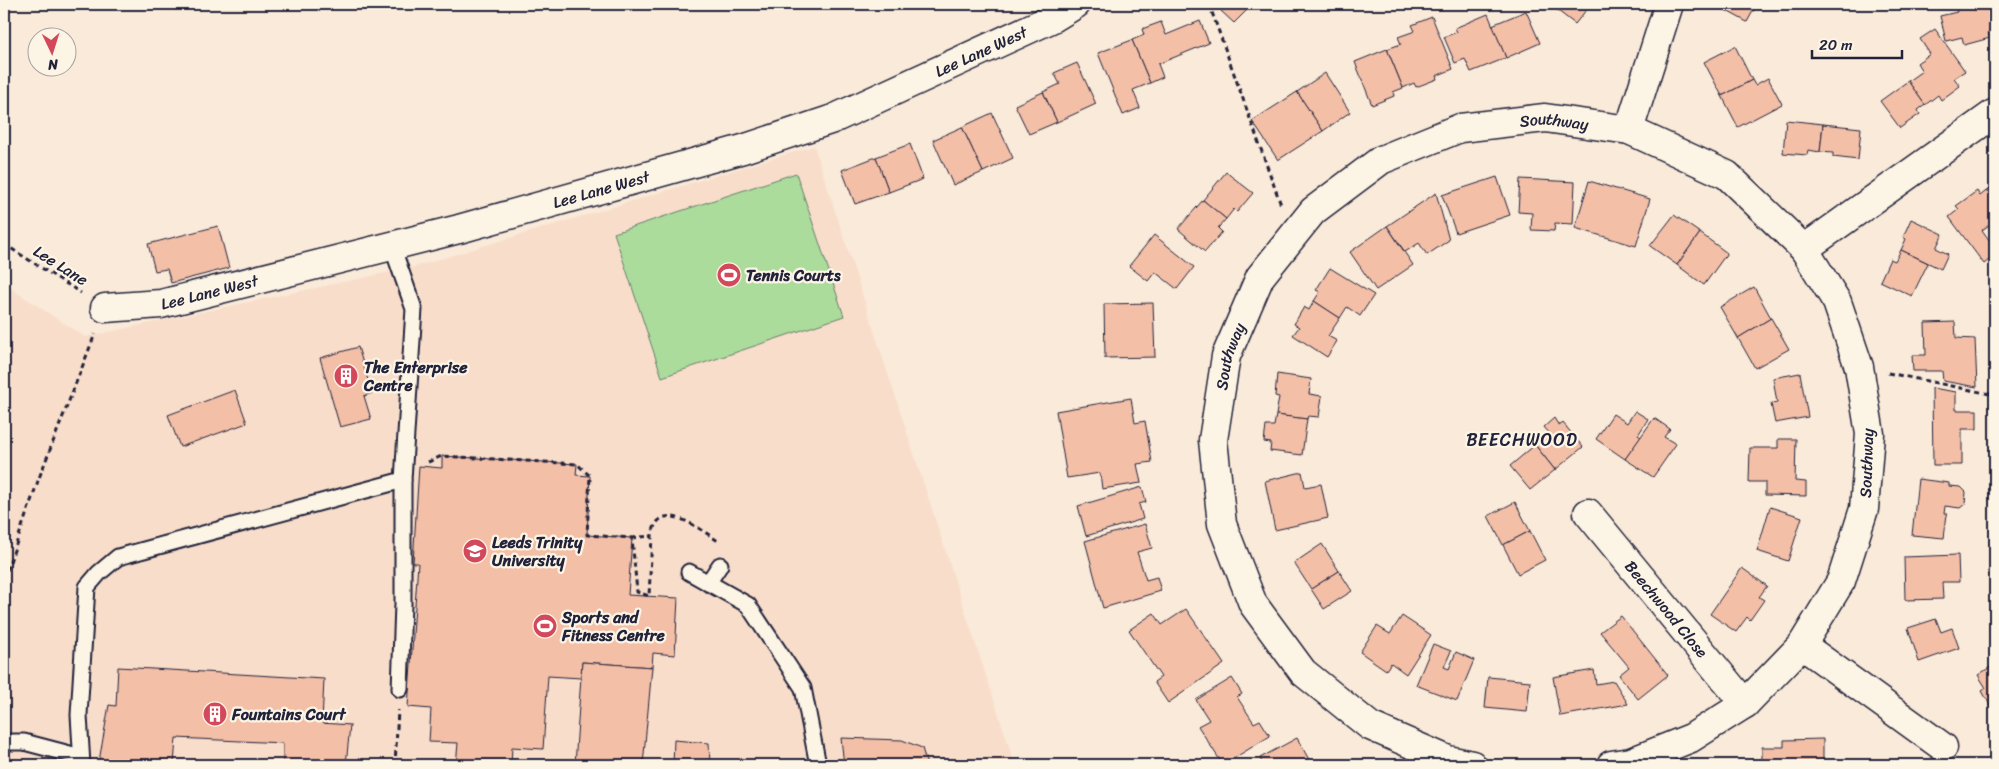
<svg xmlns="http://www.w3.org/2000/svg" width="1999" height="769" font-family="Sriracha,sans-serif">
<style>
.built{fill:#f8ddca}
.green{fill:#abdc9c;stroke:#667f6c}
.building{fill:#f4bfa7;stroke:#22223b}
.lines{fill:none;stroke-linecap:round;stroke-linejoin:round}
.lane-casing{stroke:#22223b;stroke-width:19}
.street-casing{stroke:#22223b;stroke-width:31}
.path{stroke:#22223b;stroke-width:3;stroke-dasharray:5 4;stroke-linecap:butt}
.lane{stroke:#fcf5e5;stroke-width:15}
.street{stroke:#fcf5e5;stroke-width:28}
.labels{text-anchor:middle;stroke-width:4.5;stroke-linejoin:round;paint-order:stroke}
.street-label{font-size:16px;fill:#22223b;stroke:#fcf5e5}
.poi-label{font-size:16px;font-weight:bold;fill:#22223b;stroke:#fcf5e5;text-anchor:start}
.neighbourhood-label{font-size:18px;letter-spacing:1px;fill:#22223b;stroke:#fcf5e5}
</style>
<rect width="100%" height="100%" fill="#faead9"/>
<filter id="ink" filterUnits="userSpaceOnUse"><feTurbulence type="fractalNoise" baseFrequency=".02" numOctaves="2"/><feDisplacementMap in="SourceGraphic" scale="10" xChannelSelector="R" yChannelSelector="G"/><feConvolveMatrix kernelMatrix="1 2 1 2 8 2 1 2 1" color-interpolation-filters="sRGB"/></filter>
<g filter="url(#ink)">
<polygon class="built" points="814,146 1015,765 4,765 4,284 85,337 414,267"/>
<polygon class="green" points="796,173 844,316 662,377 614,233"/>
<g class="building">
<polygon points="1228,4 1253,4 1234,23 1221,11"/>
<polygon points="1549,4 1591,4 1575,24"/>
<polygon points="1714,4 1757,4 1747,22"/>
<polygon points="1955,4 1976,4 1977,7 1994,4 1995,30 1988,32 1990,38 1964,45 1962,37 1946,41 1940,16 1957,12"/>
<polygon points="1526,11 1540,43 1506,58 1492,25"/>
<polygon points="1488,14 1506,58 1471,72 1465,59 1455,63 1444,37 1457,32 1455,28"/>
<polygon points="1432,17 1453,69 1436,76 1437,79 1416,87 1414,83 1403,88 1387,49 1401,44 1398,37 1415,31 1412,25"/>
<polygon points="1200,21 1209,43 1158,64 1163,77 1150,83 1132,40 1144,35 1142,29 1161,22 1166,35"/>
<polygon points="1935,29 1965,71 1954,78 1960,86 1941,100 1938,95 1925,105 1908,81 1922,71 1917,63 1930,54 1920,39"/>
<polygon points="1132,40 1150,83 1133,90 1140,108 1123,115 1098,53"/>
<polygon points="1735,46 1752,80 1722,96 1704,62"/>
<polygon points="1387,49 1403,88 1393,92 1394,96 1372,105 1355,62"/>
<polygon points="1077,63 1096,104 1057,122 1043,92 1060,84 1054,73"/>
<polygon points="1325,73 1350,112 1323,131 1297,92"/>
<polygon points="1768,78 1782,104 1738,127 1722,96 1752,80 1755,85"/>
<polygon points="1908,81 1925,105 1918,110 1920,114 1900,128 1880,101"/>
<polygon points="1043,92 1057,122 1029,134 1015,105"/>
<polygon points="1297,92 1323,131 1278,160 1252,121"/>
<polygon points="992,113 1013,158 983,172 962,127"/>
<polygon points="1786,120 1823,124 1820,152 1808,150 1807,155 1783,153"/>
<polygon points="1823,124 1861,128 1858,160 1833,157 1833,153 1820,152"/>
<polygon points="962,127 983,172 953,185 933,140"/>
<polygon points="910,144 923,179 889,192 876,157"/>
<polygon points="876,157 889,192 855,204 842,170"/>
<polygon points="1226,172 1253,193 1237,212 1234,209 1226,219 1203,200"/>
<polygon points="1497,177 1510,215 1456,233 1442,195"/>
<polygon points="1520,179 1575,182 1573,224 1555,223 1554,231 1531,230 1532,213 1518,212"/>
<polygon points="1589,181 1650,199 1636,246 1575,228"/>
<polygon points="1995,184 1995,196 1990,188"/>
<polygon points="1990,188 1995,196 1995,221 1982,230 1995,248 1995,255 1984,264 1949,217 1959,209 1956,206 1977,191 1980,196"/>
<polygon points="1436,193 1449,240 1427,255 1419,243 1405,252 1387,226"/>
<polygon points="1203,200 1226,219 1218,228 1222,232 1205,252 1178,229"/>
<polygon points="1674,215 1700,233 1677,265 1650,246"/>
<polygon points="1911,219 1943,234 1936,248 1948,254 1941,269 1901,250 1906,239 1903,237"/>
<polygon points="218,226 229,268 171,283 167,269 155,271 148,244"/>
<polygon points="1387,226 1413,265 1376,290 1350,252"/>
<polygon points="1700,233 1727,253 1704,285 1677,265"/>
<polygon points="1154,235 1194,267 1177,289 1155,272 1148,281 1129,266"/>
<polygon points="1901,250 1928,263 1912,296 1880,281 1890,259 1895,261"/>
<polygon points="1330,268 1374,295 1360,316 1347,307 1340,318 1314,301 1320,292 1316,290"/>
<polygon points="1754,287 1771,318 1738,338 1720,307"/>
<polygon points="1314,301 1340,318 1328,336 1337,341 1327,357 1293,335 1299,327 1294,324 1304,307 1309,310"/>
<polygon points="1153,303 1155,357 1105,358 1104,304"/>
<polygon points="1771,318 1789,349 1755,368 1738,338"/>
<polygon points="1955,322 1956,338 1975,339 1977,387 1943,381 1942,371 1913,371 1912,355 1926,355 1925,323"/>
<polygon points="358,347 372,393 364,396 371,419 340,427 320,358"/>
<polygon points="1800,373 1808,417 1775,423 1771,404 1777,403 1773,378"/>
<polygon points="1277,374 1311,379 1309,394 1322,396 1319,417 1308,416 1307,419 1276,415 1279,397 1275,396"/>
<polygon points="1932,388 1956,392 1956,410 1977,410 1977,429 1962,429 1962,465 1933,465"/>
<polygon points="235,390 247,423 180,447 168,415"/>
<polygon points="1131,398 1135,423 1145,421 1152,462 1137,464 1141,483 1102,489 1100,473 1067,478 1056,411"/>
<polygon points="1635,411 1648,419 1638,435 1641,437 1625,459 1596,439 1613,414 1627,423"/>
<polygon points="1276,415 1307,419 1302,455 1270,451 1271,443 1264,442 1266,426 1274,426"/>
<polygon points="1554,418 1559,426 1563,423 1583,447 1555,470 1535,445 1550,434 1544,427"/>
<polygon points="1654,418 1670,429 1664,437 1676,444 1653,477 1625,459"/>
<polygon points="1778,439 1796,439 1795,481 1806,482 1806,496 1765,495 1765,482 1749,482 1750,448 1778,448"/>
<polygon points="1535,445 1555,470 1530,490 1510,466"/>
<polygon points="442,456 577,464 576,475 590,476 587,535 632,538 628,595 678,598 675,655 653,653 652,667 582,662 581,678 548,676 543,749 512,747 511,765 456,765 458,743 429,742 431,709 408,707 418,563 413,563 419,466 442,468"/>
<polygon points="1302,472 1305,487 1321,484 1328,518 1275,530 1265,481"/>
<polygon points="1918,479 1949,483 1949,486 1961,487 1966,492 1965,504 1960,508 1945,506 1944,514 1947,514 1944,538 1912,535"/>
<polygon points="1142,487 1146,502 1139,504 1143,519 1086,536 1078,506"/>
<polygon points="1515,502 1530,531 1503,545 1488,516"/>
<polygon points="1770,507 1802,517 1788,561 1757,551"/>
<polygon points="1145,524 1152,548 1137,552 1146,580 1157,577 1161,591 1103,608 1085,541"/>
<polygon points="1530,531 1545,560 1518,574 1503,545"/>
<polygon points="1322,544 1339,571 1311,589 1294,563"/>
<polygon points="1958,555 1959,582 1942,582 1943,599 1905,600 1904,557"/>
<polygon points="1742,568 1767,586 1759,597 1764,600 1750,620 1747,617 1736,632 1710,614"/>
<polygon points="1339,571 1352,591 1324,609 1311,589"/>
<polygon points="1186,609 1224,664 1168,703 1154,682 1161,677 1129,630 1154,613 1162,625"/>
<polygon points="1402,616 1431,635 1406,674 1391,663 1386,670 1360,652 1377,626 1390,634"/>
<polygon points="1621,616 1668,675 1638,699 1619,675 1629,667 1600,632"/>
<polygon points="1936,619 1941,632 1952,628 1959,648 1919,662 1908,628"/>
<polygon points="1433,644 1451,651 1444,667 1449,669 1456,652 1474,660 1457,701 1416,685"/>
<polygon points="582,662 652,667 643,765 575,765"/>
<polygon points="1995,664 1995,712 1994,712 1982,691 1986,688 1978,675"/>
<polygon points="118,667 324,679 322,723 350,725 346,765 283,765 283,743 176,738 174,765 100,765 99,761 109,705 116,706"/>
<polygon points="1594,670 1596,684 1614,681 1628,704 1560,716 1553,677"/>
<polygon points="1488,677 1530,681 1527,712 1485,708"/>
<polygon points="1232,678 1242,694 1237,697 1254,723 1260,720 1270,736 1223,765 1198,726 1209,720 1196,700"/>
<polygon points="841,738 902,740 922,748 927,765 844,765"/>
<polygon points="1297,738 1312,765 1263,765 1260,758"/>
<polygon points="1823,739 1823,765 1762,765 1762,747 1784,747 1784,740"/>
<polygon points="674,740 709,743 710,765 657,765 673,765"/>
</g>
<g class="lines">
<defs>
<g id="lane">
<polyline points="689,572 748,605 803,688 818,765"/>
<polyline points="708,583 720,565"/>
<polyline points="400,689 403,604 403,480"/>
<polyline points="4,742 24,742 81,757"/>
<polyline points="82,765 79,715 87,587 99,573 118,557 403,480 414,309 392,246"/>
</g>
<g id="street">
<polyline points="1629,130 1669,4"/>
<polyline points="1804,249 1995,113"/>
<path id="s1" d="M 105,308 L 161,304 L 459,229 L 743,149 L 833,119 L 1053,18 L 1076,4"/>
<path id="s2" d="M 1588,513 L 1745,704"/>
<polyline points="1802,645 1943,747"/>
<path id="s3" d="M 1472,765 L 1448,760 L 1370,726 L 1303,672 L 1253,604 L 1222,524 L 1213,440 L 1226,356 L 1260,277 L 1313,211 L 1381,160 L 1460,128 L 1545,118 L 1629,130 L 1727,175 L 1804,249 L 1837,302 L 1859,367 L 1870,434 L 1864,509 L 1841,581 L 1802,645 L 1745,704 L 1691,738 L 1631,762 L 1611,765"/>
</g>
</defs>
<use href="#lane" class="lane-casing"/>
<use href="#street" class="street-casing"/>
<g class="path">
<polyline points="1209,4 1281,205"/>
<polyline points="4,244 81,293"/>
<polyline points="1888,373 1995,395"/>
<path d="M 428,462 L 442,456 L 577,464 L 590,476 L 587,535 L 632,538 L 637,592 L 649,596 L 652,536 C 658,495 701,530 718,541"/>
<polyline points="632,538 652,536"/>
<polyline points="4,579 39,478 95,334"/>
<polyline points="395,765 398,710"/>
</g>
<use href="#lane" class="lane"/>
<use href="#street" class="street"/>
</g>
</g>
<defs>
<symbol id="stadium-disc" viewBox="-11 -11 22 22"><circle r="9.5" fill="#d1495b" stroke="#fcf5e5"/><path d="M0-5a6.5 5 0 1 0 0 10a6.5 5 0 1 0 0-10ZM-3.5-1.8h7v3.6h-7Z" fill="#fff"/></symbol>
<symbol id="building-disc" viewBox="-11 -11 22 22"><circle r="9.5" fill="#d1495b" stroke="#fcf5e5"/><path d="M-4-6H4V6H1V3H-1V6H-4ZM-2.5-4.3h1.7v1.8h-1.7ZM.8-4.3h1.7v1.8H.8ZM-2.5-1h1.7V.8h-1.7ZM.8-1h1.7V.8H.8Z" fill="#fff"/></symbol>
<symbol id="university-disc" viewBox="-11 -11 22 22"><circle r="9.5" fill="#d1495b" stroke="#fcf5e5"/><path d="M0-5L7-2L0 1L-7-2ZM-4 1L0 2.5L4 1V4Q0 6-4 4Z" fill="#fff"/></symbol>
</defs>
<g fill-rule="evenodd">
<use href="#stadium-disc" x="715" y="261" width="28" height="28"/>
<use href="#building-disc" x="332" y="362" width="28" height="28"/>
<use href="#university-disc" x="461" y="537" width="28" height="28"/>
<use href="#stadium-disc" x="531" y="612" width="28" height="28"/>
<use href="#building-disc" x="201" y="700" width="28" height="28"/>
</g>
<g class="labels">
<g class="street-label">
<text dy="6" stroke="none"><textPath href="#s1" startOffset="916">Lee Lane West</textPath></text>
<text dy="6" stroke="none"><textPath href="#s3" startOffset="971">Southway</textPath></text>
<text dy="6" stroke="none"><textPath href="#s1" startOffset="511">Lee Lane West</textPath></text>
<text transform="translate(61 265) rotate(32)" y="6">Lee Lane</text>
<text dy="6" stroke="none"><textPath href="#s1" startOffset="106">Lee Lane West</textPath></text>
<text dy="6" stroke="none"><textPath href="#s3" startOffset="536">Southway</textPath></text>
<text transform="translate(1866 463) rotate(-88)" y="6">Southway</text>
<text dy="6" stroke="none"><textPath href="#s2" startOffset="124">Beechwood Close</textPath></text>
</g>
<g class="poi-label">
<text x="746" y="281">Tennis Courts</text>
<text x="364" y="373">The Enterprise<tspan x="364" dy="18">Centre</tspan></text>
<text x="492" y="548">Leeds Trinity<tspan x="492" dy="18">University</tspan></text>
<text x="562" y="623">Sports and<tspan x="562" dy="18">Fitness Centre</tspan></text>
<text x="232" y="720">Fountains Court</text>
</g>
<g class="neighbourhood-label">
<text x="1522" y="446">BEECHWOOD</text>
</g>
</g>
<rect width="1999" height="769" fill="none" stroke="#fcf5e5" stroke-width="20"/>
<rect x="10" y="10" width="1979" height="749" fill="none" stroke="#22223b" stroke-width="2" filter="url(#ink)"/>
<g transform="translate(52 52) rotate(176)"><circle r="24" fill="#fcf5e5" stroke="#a5a1a1"/>
<path d="M0-4L9 19L0 12L-9 19Z" fill="#d1495b"/>
<text y="-8" font-size="14" font-weight="bold" text-anchor="middle" fill="#22223b">N</text>
</g>
<path d="M1812 50v8h90v-8" fill="none" stroke="#22223b" stroke-width="2.5"/>
<text x="1819" y="50" font-size="15" fill="#22223b" stroke="#fcf5e5" stroke-width="4" paint-order="stroke">20 m</text>
</svg>
